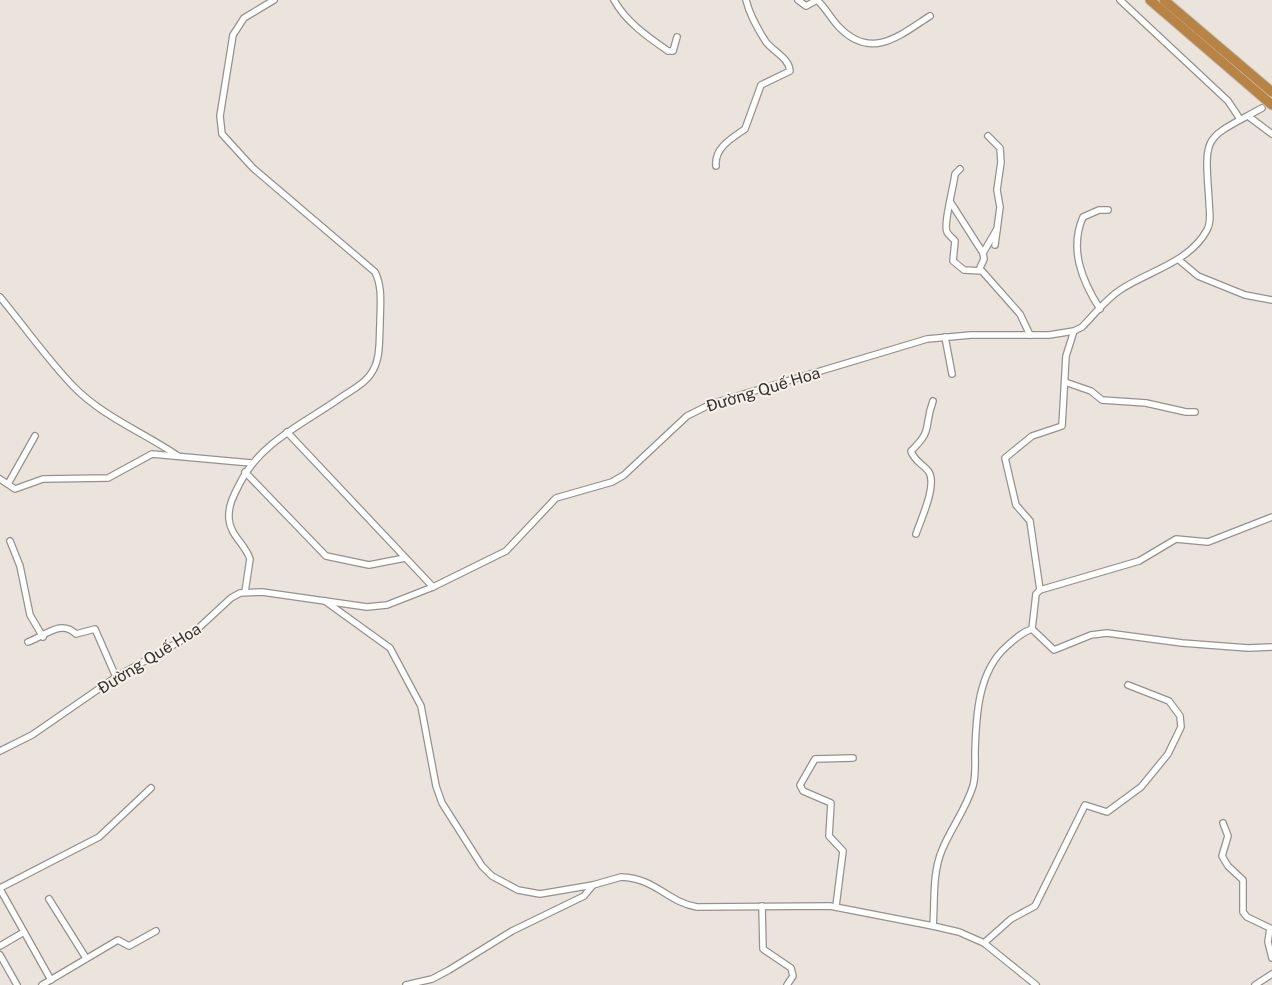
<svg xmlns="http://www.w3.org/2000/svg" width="1272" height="985" font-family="'Public Sans',sans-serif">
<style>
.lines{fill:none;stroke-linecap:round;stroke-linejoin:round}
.minor-casing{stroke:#97918b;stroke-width:8}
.highway-casing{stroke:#c2c1c0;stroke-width:11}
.minor{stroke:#fff;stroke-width:5.5}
.highway{stroke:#b98443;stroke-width:9}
.labels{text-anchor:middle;stroke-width:4;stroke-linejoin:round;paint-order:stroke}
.street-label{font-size:16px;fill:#33312e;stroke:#f7f1ea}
</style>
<rect width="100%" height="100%" fill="#eae4dd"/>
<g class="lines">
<defs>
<g id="minor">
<path d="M 614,0 C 626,22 648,37 668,51 L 673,51 L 677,37"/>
<path d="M 798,0 L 806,6 L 817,0 C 826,8 831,19 839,27 C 872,61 900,35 930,16"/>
<polyline points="1120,0 1228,101 1240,119"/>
<polyline points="1248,116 1272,134"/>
<polyline points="988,136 1000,148 1001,162 997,190 1000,207 995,245"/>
<path d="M 716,166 C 714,148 732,138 745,129 L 761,85 L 790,71 C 789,58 774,52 766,42 C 757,28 750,16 746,0"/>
<path d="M 960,169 L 955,174 C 954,185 943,225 947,232 C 949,236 953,238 955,241 L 953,261 L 964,270 L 982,271 L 1020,314 L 1030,335"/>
<polyline points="951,203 983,253 984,259 979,270"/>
<polyline points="983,253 997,229"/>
<polyline points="1179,260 1198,276 1245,295 1272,300"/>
<path d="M 0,297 C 24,326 47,359 73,386 C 103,417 143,432 178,456"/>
<path d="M 1100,309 C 1082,281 1069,249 1083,217 L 1099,210 L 1108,210"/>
<polyline points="945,337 952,374"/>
<polyline points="1065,382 1091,391 1102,400 1146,403 1186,412 1195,412"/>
<polyline points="287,432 433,587"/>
<polyline points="245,472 326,556 369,565 405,558"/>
<polyline points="0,479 15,489 43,479 108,478 152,454 251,463"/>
<polyline points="8,484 35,436"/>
<path d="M 916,534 C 921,519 937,486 929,472 C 923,464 914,461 911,451 C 934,429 923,428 933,401"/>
<polyline points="10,541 20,566 30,615 43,637"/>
<polyline points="1040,590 1030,521 1016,505 1005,458 1032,436 1062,426 1066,356 1074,331"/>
<path d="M 245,592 L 250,559 C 245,544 230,535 229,519 C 228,505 234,495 240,483 C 261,441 307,422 343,396 C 352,390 364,384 370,375 C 381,361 379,341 380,324 C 380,306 383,288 375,272 L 253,168 L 222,134 L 220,116 L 233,35 L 244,18 L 274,0"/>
<path d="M 325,601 L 390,648 L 421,706 L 436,786 L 442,803 L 482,866 L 492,876 L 518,890 L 540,894 L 593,885 L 621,877 C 656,878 667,902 697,907 L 830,906 L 933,926 L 959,932 L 984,943 L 1036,985"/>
<polyline points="1032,629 1054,650 1091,635 1107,633 1182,643 1248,648 1272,647"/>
<path d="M 28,642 C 45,636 61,619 76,634 L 95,629 L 116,677"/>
<path d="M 0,751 L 32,735 L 116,677 L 191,635 L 231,598 L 240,593 L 262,592 L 367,607 L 387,605 L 433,587 L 506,551 L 556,498 L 612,482 L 624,475 L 687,416 L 711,404 L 927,339 L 971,335 L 1049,335 L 1074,331 L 1082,327 C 1094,315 1105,300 1120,290 C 1148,271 1189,263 1207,230 C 1212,221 1209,210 1209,200 C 1204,132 1204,140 1262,108"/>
<polyline points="1223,823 1228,836 1222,856 1228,866 1243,880 1243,912 1247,917 1270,928 1268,942 1272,958"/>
<polyline points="0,888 99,837 151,788"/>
<polyline points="0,889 51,980"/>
<polyline points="49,899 86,958"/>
<polyline points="762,906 763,949 791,968 793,976 787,985"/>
<polyline points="836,906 843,851 829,836 831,803 803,791 800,785 815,759 853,758"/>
<path d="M 933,926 C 935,901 932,874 942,850 C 951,828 966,809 973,786 C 976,775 975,763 975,752 C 976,716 978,671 1007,646 C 1015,639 1022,632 1032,629 L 1036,594 L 1040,590 L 1139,561 L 1176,539 L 1208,542 L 1272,517"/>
<polyline points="984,943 1011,919 1035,906 1085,805 1107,812 1141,787 1168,754 1181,727 1180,716 1169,701 1128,685"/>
<polyline points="0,946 24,932"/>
<polyline points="0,955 17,985"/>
<polyline points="42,985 118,940 129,946 156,931"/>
<polyline points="406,985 432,979 449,970 512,931 584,896 593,885"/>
<polyline points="1255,985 1272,974"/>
</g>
<g id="highway">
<polyline points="1150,0 1272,105"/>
<polyline points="1164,0 1272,92"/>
</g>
</defs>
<use href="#minor" class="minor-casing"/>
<use href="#highway" class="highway-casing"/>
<use href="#minor" class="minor"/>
<use href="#highway" class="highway"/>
</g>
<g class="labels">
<g class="street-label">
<text transform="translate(763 389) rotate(-17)" y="6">Đường Quế Hoa</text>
<text transform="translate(149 658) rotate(-32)" y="6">Đường Quế Hoa</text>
</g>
</g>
</svg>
